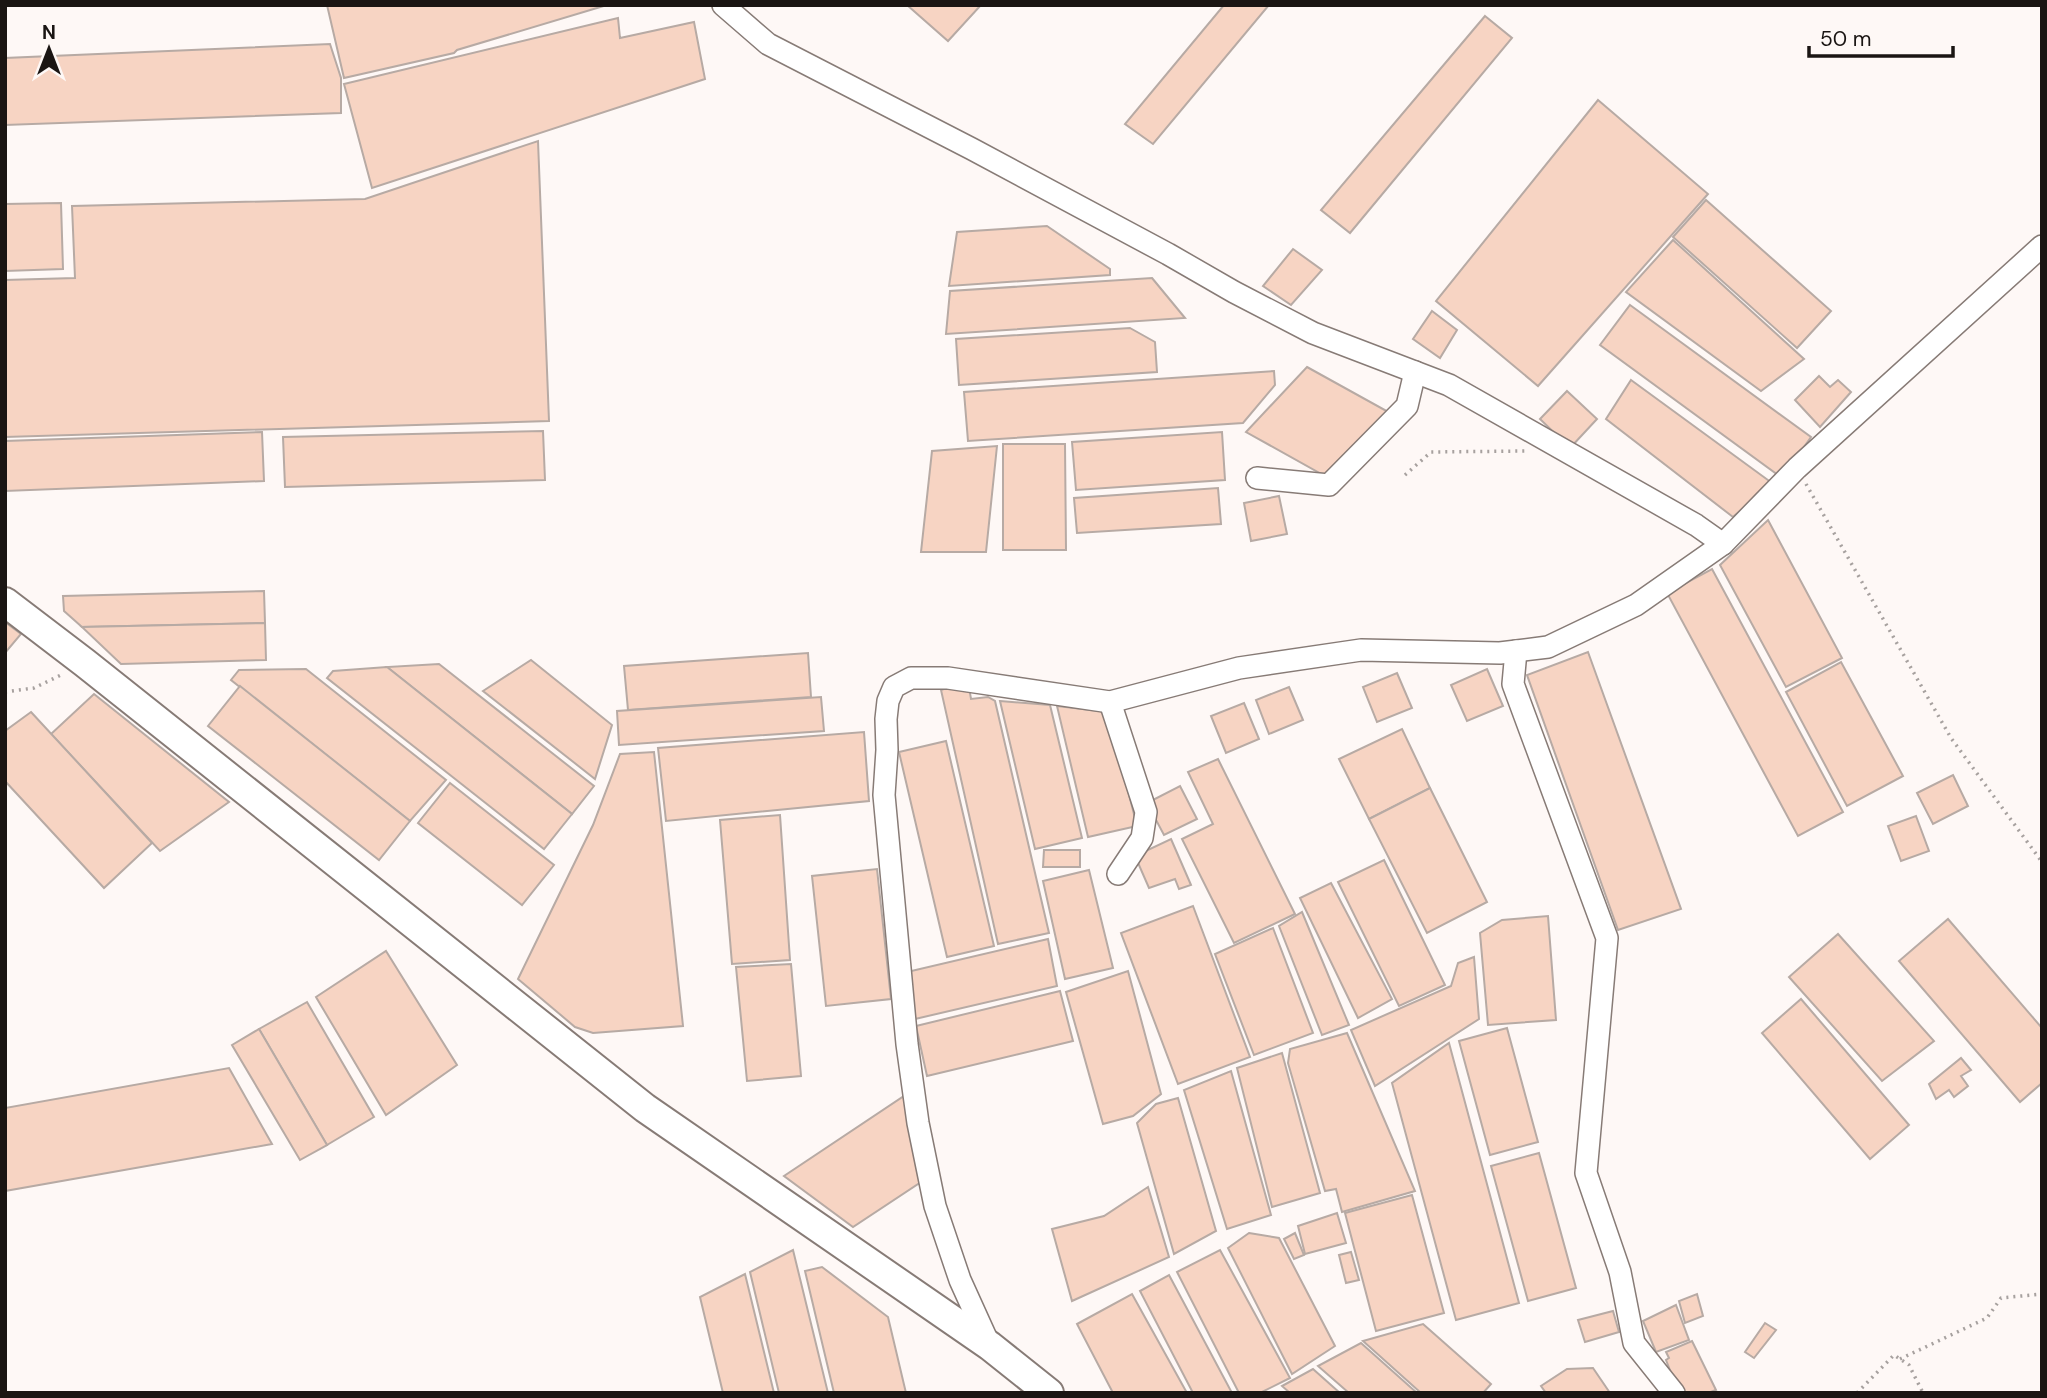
<svg xmlns="http://www.w3.org/2000/svg" width="2047" height="1398" font-family="'DM Sans',sans-serif">
<style>
.building{fill:#f7d4c3;stroke:#b7aaa4;stroke-width:2}
.lines{fill:none;stroke-linecap:round;stroke-linejoin:round}
.street-casing{stroke:#877b76;stroke-width:24}
.secondary-casing{stroke:#877b76;stroke-width:32}
.path{stroke:#a7a19f;stroke-width:3.5;stroke-dasharray:2 5;stroke-linecap:butt}
.street{stroke:#fff;stroke-width:21}
.secondary{stroke:#fff;stroke-width:28}
</style>
<rect width="100%" height="100%" fill="#fef8f6"/>
<g class="building">
<polygon points="327,5 607,5 457,50 454,53 344,78"/>
<polygon points="907,5 981,5 948,41"/>
<polygon points="1224,5 1269,5 1153,144 1125,124"/>
<polygon points="1485,16 1512,38 1350,233 1321,210"/>
<polygon points="618,18 620,38 694,22 705,79 372,188 344,84"/>
<polygon points="330,44 341,78 341,113 5,125 5,58"/>
<polygon points="1598,100 1708,194 1538,386 1436,301"/>
<polygon points="538,141 549,421 5,437 5,280 75,278 72,206 365,199"/>
<polygon points="1706,200 1831,311 1797,348 1673,237"/>
<polygon points="61,203 63,269 5,271 5,204"/>
<polygon points="1047,226 1110,269 1110,275 949,286 957,232"/>
<polygon points="1673,240 1804,359 1761,391 1626,292"/>
<polygon points="1293,249 1322,270 1291,305 1263,286"/>
<polygon points="1152,278 1185,318 946,334 950,291"/>
<polygon points="1630,305 1811,437 1782,478 1600,345"/>
<polygon points="1432,311 1457,330 1440,358 1413,339"/>
<polygon points="1130,328 1155,342 1157,372 959,385 956,339"/>
<polygon points="1307,367 1392,414 1325,476 1246,432"/>
<polygon points="1274,371 1275,385 1243,423 968,441 964,392"/>
<polygon points="1819,376 1830,387 1838,380 1851,392 1820,427 1795,400"/>
<polygon points="1631,380 1772,483 1733,517 1606,419"/>
<polygon points="1567,391 1597,419 1570,448 1540,419"/>
<polygon points="543,431 545,480 285,487 283,437"/>
<polygon points="262,432 264,481 5,491 5,441"/>
<polygon points="1222,432 1225,480 1076,490 1072,442"/>
<polygon points="1003,444 1065,444 1066,550 1003,550"/>
<polygon points="997,446 986,552 921,552 932,451"/>
<polygon points="1218,488 1221,524 1077,533 1074,498"/>
<polygon points="1279,496 1287,534 1251,541 1244,503"/>
<polygon points="1768,520 1842,658 1786,687 1720,565"/>
<polygon points="1712,569 1843,812 1798,836 1667,593"/>
<polygon points="264,591 265,623 82,627 64,611 63,596"/>
<polygon points="5,622 21,634 5,653"/>
<polygon points="265,623 266,660 121,664 82,627"/>
<polygon points="1588,652 1681,909 1618,930 1527,675"/>
<polygon points="808,653 811,697 628,710 624,666"/>
<polygon points="531,660 612,725 595,779 483,691"/>
<polygon points="1841,662 1903,776 1847,806 1786,692"/>
<polygon points="439,664 594,786 572,814 387,667"/>
<polygon points="387,667 572,814 544,849 327,678 333,671"/>
<polygon points="306,669 446,780 410,821 231,680 239,670"/>
<polygon points="1487,669 1503,706 1467,721 1451,685"/>
<polygon points="1397,673 1412,708 1377,722 1363,687"/>
<polygon points="957,684 969,687 971,699 988,697 995,701 1049,933 998,944 941,690"/>
<polygon points="240,686 410,821 379,860 208,726"/>
<polygon points="1289,687 1303,720 1269,734 1256,700"/>
<polygon points="94,694 229,802 160,851 51,734"/>
<polygon points="821,697 824,731 619,745 617,711"/>
<polygon points="1000,701 1050,705 1082,838 1035,849"/>
<polygon points="1244,703 1259,739 1226,753 1211,716"/>
<polygon points="1057,706 1108,712 1137,826 1088,837"/>
<polygon points="31,712 152,843 104,888 5,781 5,731"/>
<polygon points="1402,729 1430,788 1369,819 1339,759"/>
<polygon points="864,732 869,801 666,821 658,748"/>
<polygon points="946,741 994,946 947,957 899,752"/>
<polygon points="654,752 683,1026 593,1033 575,1027 518,979 593,825 620,754"/>
<polygon points="1218,759 1295,914 1234,943 1182,839 1213,824 1188,772"/>
<polygon points="1953,775 1968,806 1933,824 1917,793"/>
<polygon points="450,783 554,865 522,905 418,823"/>
<polygon points="1180,786 1197,819 1164,835 1147,803"/>
<polygon points="1430,788 1487,902 1427,933 1369,819"/>
<polygon points="780,815 790,960 732,964 720,820"/>
<polygon points="1916,816 1929,851 1901,861 1888,826"/>
<polygon points="1171,839 1191,885 1179,889 1175,879 1149,888 1135,856"/>
<polygon points="1044,850 1080,850 1080,867 1043,867"/>
<polygon points="1384,860 1445,985 1399,1006 1338,882"/>
<polygon points="877,869 891,999 826,1006 812,876"/>
<polygon points="1089,870 1113,968 1065,979 1043,881"/>
<polygon points="1331,883 1392,999 1358,1018 1300,898"/>
<polygon points="1193,906 1250,1057 1178,1084 1121,933"/>
<polygon points="1302,912 1349,1025 1322,1035 1279,926"/>
<polygon points="1548,916 1556,1020 1488,1025 1480,933 1502,920"/>
<polygon points="1948,919 2042,1028 2042,1083 2020,1102 1899,961"/>
<polygon points="1273,928 1313,1033 1254,1055 1215,954"/>
<polygon points="1838,934 1934,1041 1882,1081 1789,977"/>
<polygon points="1048,939 1057,986 915,1019 907,972"/>
<polygon points="386,951 457,1065 386,1115 316,997"/>
<polygon points="1474,957 1479,1019 1375,1086 1351,1030 1451,986 1458,963"/>
<polygon points="791,964 801,1076 747,1081 736,967"/>
<polygon points="1128,971 1161,1094 1133,1116 1103,1124 1066,992"/>
<polygon points="1060,991 1073,1041 927,1076 916,1026"/>
<polygon points="1801,999 1909,1125 1870,1159 1762,1033"/>
<polygon points="307,1002 374,1117 327,1145 259,1029"/>
<polygon points="1507,1028 1538,1142 1490,1155 1459,1041"/>
<polygon points="259,1029 327,1145 300,1160 232,1045"/>
<polygon points="1347,1033 1415,1191 1342,1212 1336,1189 1325,1191 1288,1063 1290,1049"/>
<polygon points="1449,1043 1519,1303 1456,1320 1392,1083"/>
<polygon points="1282,1053 1320,1193 1272,1207 1237,1068"/>
<polygon points="1961,1058 1971,1070 1961,1076 1968,1086 1954,1097 1949,1090 1936,1099 1929,1084"/>
<polygon points="229,1068 272,1144 5,1191 5,1108"/>
<polygon points="1231,1071 1271,1215 1227,1229 1184,1090"/>
<polygon points="904,1096 921,1182 853,1227 784,1176"/>
<polygon points="1178,1098 1216,1231 1174,1254 1137,1123 1156,1104"/>
<polygon points="1539,1153 1576,1288 1528,1301 1491,1166"/>
<polygon points="1148,1187 1169,1257 1072,1301 1052,1229 1104,1216"/>
<polygon points="1412,1195 1444,1313 1376,1331 1345,1213"/>
<polygon points="1337,1213 1346,1243 1305,1254 1298,1226"/>
<polygon points="1249,1233 1279,1238 1335,1346 1292,1374 1228,1248"/>
<polygon points="1295,1233 1304,1255 1294,1259 1284,1239"/>
<polygon points="793,1250 828,1393 779,1393 750,1272"/>
<polygon points="1220,1250 1290,1378 1260,1393 1239,1393 1177,1272"/>
<polygon points="1351,1252 1359,1280 1346,1283 1339,1255"/>
<polygon points="822,1267 888,1317 906,1393 834,1393 805,1271"/>
<polygon points="745,1274 774,1393 723,1393 700,1297"/>
<polygon points="1169,1275 1232,1393 1193,1393 1140,1291"/>
<polygon points="1132,1294 1187,1393 1113,1393 1077,1324"/>
<polygon points="1697,1294 1703,1316 1685,1323 1679,1301"/>
<polygon points="1676,1305 1689,1340 1656,1352 1643,1321"/>
<polygon points="1613,1311 1619,1332 1585,1342 1578,1320"/>
<polygon points="1765,1323 1776,1330 1754,1358 1745,1352"/>
<polygon points="1423,1324 1491,1384 1483,1393 1421,1393 1363,1341"/>
<polygon points="1692,1341 1716,1390 1708,1393 1679,1393 1666,1360 1669,1358 1666,1352"/>
<polygon points="1361,1343 1417,1393 1349,1393 1318,1366"/>
<polygon points="1593,1368 1610,1393 1546,1393 1541,1386 1567,1369"/>
<polygon points="1313,1369 1340,1393 1290,1393 1282,1386"/>
</g>
<g class="lines">
<defs>
<g id="street">
<polyline points="723,5 768,44 972,149 1168,254 1234,292 1313,333 1449,385 1696,525 1723,544"/>
<polyline points="1257,478 1329,485 1407,406 1415,372"/>
<polyline points="1516,651 1513,684 1607,938 1586,1173 1620,1272 1634,1343 1674,1393"/>
<polyline points="1110,702 1146,812 1142,838 1118,874"/>
<polyline points="989,1344 960,1280 935,1206 918,1123 907,1044 884,795 887,750 886,719 888,701 894,687 911,678 948,678 1110,702 1239,668 1361,650 1500,653 1548,647 1636,605 1723,544 1797,468 2042,246"/>
</g>
<polyline id="secondary" points="5,602 85,663 645,1108 990,1346 1049,1393"/>
</defs>
<use href="#street" class="street-casing"/>
<use href="#secondary" class="secondary-casing"/>
<g class="path">
<polyline points="1405,475 1431,452 1525,451"/>
<polyline points="1806,484 1951,738 2042,862"/>
<polyline points="5,692 34,688 63,674"/>
<polyline points="1900,1359 1987,1318 2001,1298 2042,1294"/>
<polyline points="1857,1393 1894,1355 1909,1365 1923,1393"/>
</g>
<use href="#street" class="street"/>
<use href="#secondary" class="secondary"/>
</g>
<rect width="2047" height="1398" fill="none" stroke="#1a1513" stroke-width="14"/>
<g transform="translate(49 49)" stroke="#fef8f6" stroke-width="5" paint-order="stroke">
<path d="M0-5L12 26L0 18L-12 26Z" fill="#1a1513"/>
<text y="-10" font-size="19" font-weight="bold" text-anchor="middle" fill="#1a1513">N</text>
</g>
<path d="M1809 46v10h144v-10" fill="none" stroke="#1a1513" stroke-width="3.5"/>
<text x="1820" y="46" font-size="21" fill="#1a1513" stroke="#fef8f6" stroke-width="5" paint-order="stroke">50 m</text>
</svg>
